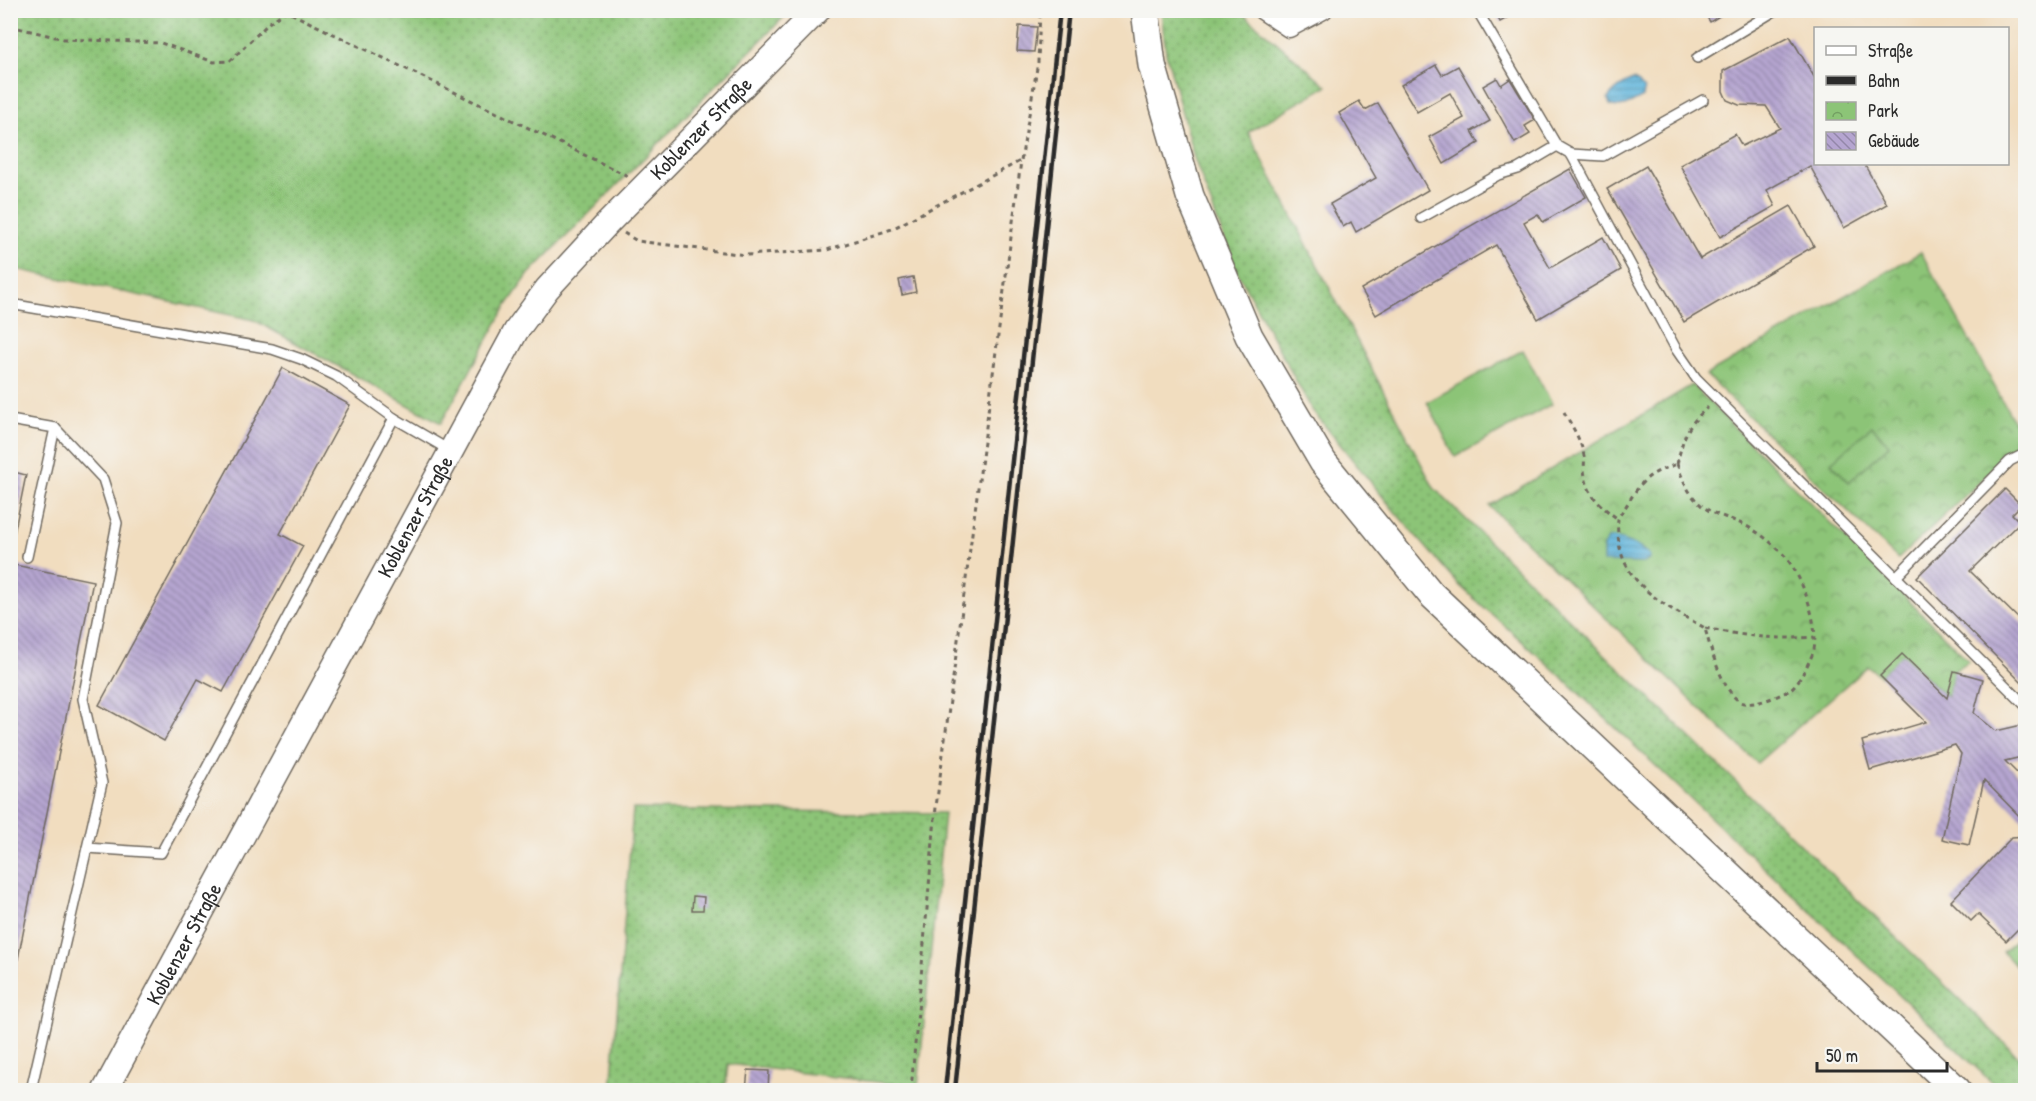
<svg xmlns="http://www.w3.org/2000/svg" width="2036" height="1101" font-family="'Patrick Hand',sans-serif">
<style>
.grass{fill:url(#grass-dots);stroke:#5c7851;stroke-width:1.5}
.park{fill:url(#park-crowns);stroke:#5c7851;stroke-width:1.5}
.garden{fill:#8cc477;stroke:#5c7851;stroke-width:1.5}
.water{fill:url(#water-rules);stroke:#447083;stroke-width:1.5}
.building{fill:url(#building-back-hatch)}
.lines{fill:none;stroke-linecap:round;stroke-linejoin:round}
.service-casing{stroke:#70695f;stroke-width:12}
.minor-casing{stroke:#70695f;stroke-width:21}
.tertiary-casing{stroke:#70695f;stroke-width:27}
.secondary-casing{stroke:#70695f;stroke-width:30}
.path{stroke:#70695f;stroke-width:3;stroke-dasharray:4.5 4.5;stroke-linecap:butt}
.service{stroke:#fff;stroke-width:9}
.minor{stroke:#fff;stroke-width:18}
.tertiary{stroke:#fff;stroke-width:24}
.secondary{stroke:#fff;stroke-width:27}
.rail{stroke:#2b2b2b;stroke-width:4.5}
.labels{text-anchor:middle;stroke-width:4.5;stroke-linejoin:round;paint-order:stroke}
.street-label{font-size:21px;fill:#2b2b2b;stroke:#f6f6f2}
</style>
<defs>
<pattern id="grass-dots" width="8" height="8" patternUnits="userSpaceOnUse" patternTransform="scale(1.5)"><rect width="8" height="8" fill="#8cc477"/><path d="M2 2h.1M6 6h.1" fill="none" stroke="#739f62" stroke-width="1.8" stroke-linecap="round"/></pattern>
<pattern id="park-crowns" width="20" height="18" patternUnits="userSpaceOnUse" patternTransform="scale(1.5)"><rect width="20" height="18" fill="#8cc477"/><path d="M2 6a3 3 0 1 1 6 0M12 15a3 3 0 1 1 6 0" fill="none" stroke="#739f62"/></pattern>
<pattern id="water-rules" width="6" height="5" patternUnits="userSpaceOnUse" patternTransform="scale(1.5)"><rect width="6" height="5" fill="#5eb4db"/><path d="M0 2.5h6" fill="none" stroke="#4e93b2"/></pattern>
<pattern id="building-back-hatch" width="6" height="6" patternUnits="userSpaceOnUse" patternTransform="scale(1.5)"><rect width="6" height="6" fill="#b5a5d0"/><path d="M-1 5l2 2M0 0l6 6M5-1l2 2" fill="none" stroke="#9387a9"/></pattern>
</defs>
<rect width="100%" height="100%" fill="#f6f6f2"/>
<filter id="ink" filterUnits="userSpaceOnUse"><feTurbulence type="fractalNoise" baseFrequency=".0167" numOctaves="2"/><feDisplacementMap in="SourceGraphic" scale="12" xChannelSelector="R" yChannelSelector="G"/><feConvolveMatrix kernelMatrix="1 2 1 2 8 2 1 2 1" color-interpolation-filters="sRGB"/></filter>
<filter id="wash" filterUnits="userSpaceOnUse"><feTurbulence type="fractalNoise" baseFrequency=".008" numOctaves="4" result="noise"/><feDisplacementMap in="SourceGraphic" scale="24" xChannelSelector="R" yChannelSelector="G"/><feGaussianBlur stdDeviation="1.35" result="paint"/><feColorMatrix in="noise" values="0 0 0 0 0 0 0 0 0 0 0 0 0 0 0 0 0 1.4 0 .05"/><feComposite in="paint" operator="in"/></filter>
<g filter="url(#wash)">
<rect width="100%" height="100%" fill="#f1ddbf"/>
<g class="grass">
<polygon points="11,10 790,10 790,11 529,274 507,305 441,423 254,320 11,268"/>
<polygon points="1161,11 1240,11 1327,86 1248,132 1434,488 2025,1063 2025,1090 2000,1090 1552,668 1459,585 1396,513 1312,410 1234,266 1194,158 1166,53"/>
<polygon points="633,809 944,813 918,1087 728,1064 725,1090 611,1090"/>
</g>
<g class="park">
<polygon points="1921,252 2024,440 1898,559 1706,375"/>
<polygon points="1692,385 1969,661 1954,671 1947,698 1903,654 1880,676 1868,666 1757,763 1489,506"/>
</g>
<g class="garden">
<polygon points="1523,350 1552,404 1455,457 1427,402"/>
<polygon points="1872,426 1889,445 1849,482 1831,463"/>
<polygon points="2025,930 2025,976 2003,952"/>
</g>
<g class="water">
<path d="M 1633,80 L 1639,83 L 1644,90 L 1643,97 C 1632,103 1622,110 1610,105 L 1608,99 C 1613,91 1624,83 1633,80 Z"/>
<path d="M 1613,538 C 1627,540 1637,546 1649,554 L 1650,559 L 1643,563 L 1603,562 L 1603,546 L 1608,539 Z"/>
</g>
<g id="blocks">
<g class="building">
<polygon points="1494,10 1522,10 1500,22"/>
<polygon points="1703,10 1729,10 1710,22"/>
<polygon points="1019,26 1037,27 1034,52 1017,51"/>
<polygon points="1790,36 1816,80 1816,164 1864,164 1887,204 1844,228 1810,166 1767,190 1775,206 1720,237 1680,165 1735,134 1742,146 1780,128 1766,106 1739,105 1727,100 1723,91 1723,71"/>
<polygon points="1436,65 1442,75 1458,66 1490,121 1472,131 1479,143 1444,164 1429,137 1464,118 1450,93 1417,112 1401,85"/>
<polygon points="1497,78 1501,85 1510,79 1535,120 1525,126 1530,134 1515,143 1483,86"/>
<polygon points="1359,101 1365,110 1378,103 1428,190 1356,232 1351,222 1343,227 1330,204 1376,178 1339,113"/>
<polygon points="1646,166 1700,259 1791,206 1814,246 1684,322 1607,189"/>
<polygon points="1570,169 1586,197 1543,222 1538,214 1524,222 1550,268 1603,237 1621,270 1538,319 1496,245 1376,315 1361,289"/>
<polygon points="913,277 916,292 902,295 899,280"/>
<polygon points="283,368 350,405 280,534 303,546 223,692 198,679 164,741 99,705"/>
<polygon points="10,471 26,475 12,544 10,544"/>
<polygon points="2005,489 2021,505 2012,514 2020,522 1970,571 2026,626 2026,687 1917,577"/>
<polygon points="10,564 93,581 12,989 10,989"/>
<polygon points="1902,654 1947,698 1954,671 1983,679 1974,713 1996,731 2026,724 2026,756 2005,761 2026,782 2026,823 1984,780 1969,845 1942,839 1961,754 1955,745 1870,770 1862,741 1926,722 1880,676"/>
<polygon points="2026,836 2026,921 2006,941 1978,914 1971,921 1951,901 2012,837"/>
<polygon points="693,896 704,897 703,910 692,910"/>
<polygon points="748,1070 769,1071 768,1090 746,1090"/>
</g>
</g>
</g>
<g filter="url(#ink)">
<use href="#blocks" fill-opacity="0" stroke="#70695f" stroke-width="1.5"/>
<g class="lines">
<defs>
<g id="service">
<polyline points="1477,10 1557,146 1571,154 1676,349 1696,378 2026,706"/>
<polyline points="1697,58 1776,10"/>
<polyline points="1571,154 1603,156 1703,100"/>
<polyline points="1421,218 1498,175 1518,169 1557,146"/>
<polyline points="10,304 272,349 301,359 336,376 394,418"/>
<polyline points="10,420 55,428"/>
<polyline points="27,557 55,428 103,479 117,523 83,699 102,783 31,1090"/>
<polyline points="1896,577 2010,461 2020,456 2026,456"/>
<polyline points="87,848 161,853 394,418 449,450"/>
</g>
<polyline id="minor" points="1262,10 1289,28 1323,10"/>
<g id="tertiary">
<path id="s1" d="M 105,1090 L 516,331 L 547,289 L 607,224 L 818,10"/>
</g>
<polyline id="secondary" points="1145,10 1152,65 1190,196 1249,336 1323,462 1431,594 1957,1090"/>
</defs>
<use href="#service" class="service-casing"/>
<use href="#minor" class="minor-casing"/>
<use href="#tertiary" class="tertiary-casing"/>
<use href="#secondary" class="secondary-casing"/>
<g class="path">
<polyline points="10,26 64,39 161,43 214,62 230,61 270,22 286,11 628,176"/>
<polyline points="624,233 637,241 746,255 827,250 892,229 1020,161"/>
<path d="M 1564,412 C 1572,426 1581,440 1584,456 C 1585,461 1584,465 1584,470 C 1587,495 1600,506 1618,519"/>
<path d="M 1677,464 C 1683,480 1688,494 1702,506 C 1713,515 1731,518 1744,525 C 1757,531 1770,541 1781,552 C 1801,571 1819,622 1814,649 C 1812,657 1808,663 1805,670 C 1799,680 1795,688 1784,693 C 1773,698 1757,705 1744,703 C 1725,700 1709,645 1705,628 C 1669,608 1626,587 1619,543 C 1618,536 1617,526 1618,519 C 1620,514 1625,508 1628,503 C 1643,478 1649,474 1677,464 Z"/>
<path d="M 1677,464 C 1684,435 1686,427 1708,407"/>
<path d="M 1705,628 C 1744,636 1774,640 1814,637"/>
<polyline points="911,1090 936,807 1021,161 1038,62 1040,10"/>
</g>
<use href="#service" class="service"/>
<use href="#minor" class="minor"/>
<use href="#tertiary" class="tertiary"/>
<use href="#secondary" class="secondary"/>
<g class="rail">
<polyline points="945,1090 1060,10"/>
<polyline points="955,1090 1069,10"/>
</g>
</g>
</g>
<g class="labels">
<g class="street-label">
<text dy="7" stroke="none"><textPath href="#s1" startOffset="1138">Koblenzer Straße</textPath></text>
<text dy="7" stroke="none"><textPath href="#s1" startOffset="652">Koblenzer Straße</textPath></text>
<text dy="7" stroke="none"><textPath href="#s1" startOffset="166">Koblenzer Straße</textPath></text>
</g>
</g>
<rect width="2036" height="1101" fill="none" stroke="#f6f6f2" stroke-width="36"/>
<rect x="1814" y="27" width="195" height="138" fill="#f6f6f2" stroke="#a5a5a2" stroke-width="1.5"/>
<rect x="1826" y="46" width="30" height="9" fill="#ffffff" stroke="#a5a5a2" stroke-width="1.5"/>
<text x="1868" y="57" font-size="18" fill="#2b2b2b">Straße</text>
<rect x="1826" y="76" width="30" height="9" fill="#2b2b2b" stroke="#a5a5a2" stroke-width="1.5"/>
<text x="1868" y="87" font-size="18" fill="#2b2b2b">Bahn</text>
<rect x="1826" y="102" width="30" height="18" fill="url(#park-crowns)" stroke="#a5a5a2" stroke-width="1.5"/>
<text x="1868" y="117" font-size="18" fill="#2b2b2b">Park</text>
<rect x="1826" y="132" width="30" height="18" fill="url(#building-back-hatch)" stroke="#a5a5a2" stroke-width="1.5"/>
<text x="1868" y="147" font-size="18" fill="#2b2b2b">Gebäude</text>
<path d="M1817 1062v9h130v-9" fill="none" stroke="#2b2b2b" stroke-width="3"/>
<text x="1826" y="1062" font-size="18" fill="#2b2b2b" stroke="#f6f6f2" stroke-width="4.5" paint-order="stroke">50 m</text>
</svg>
